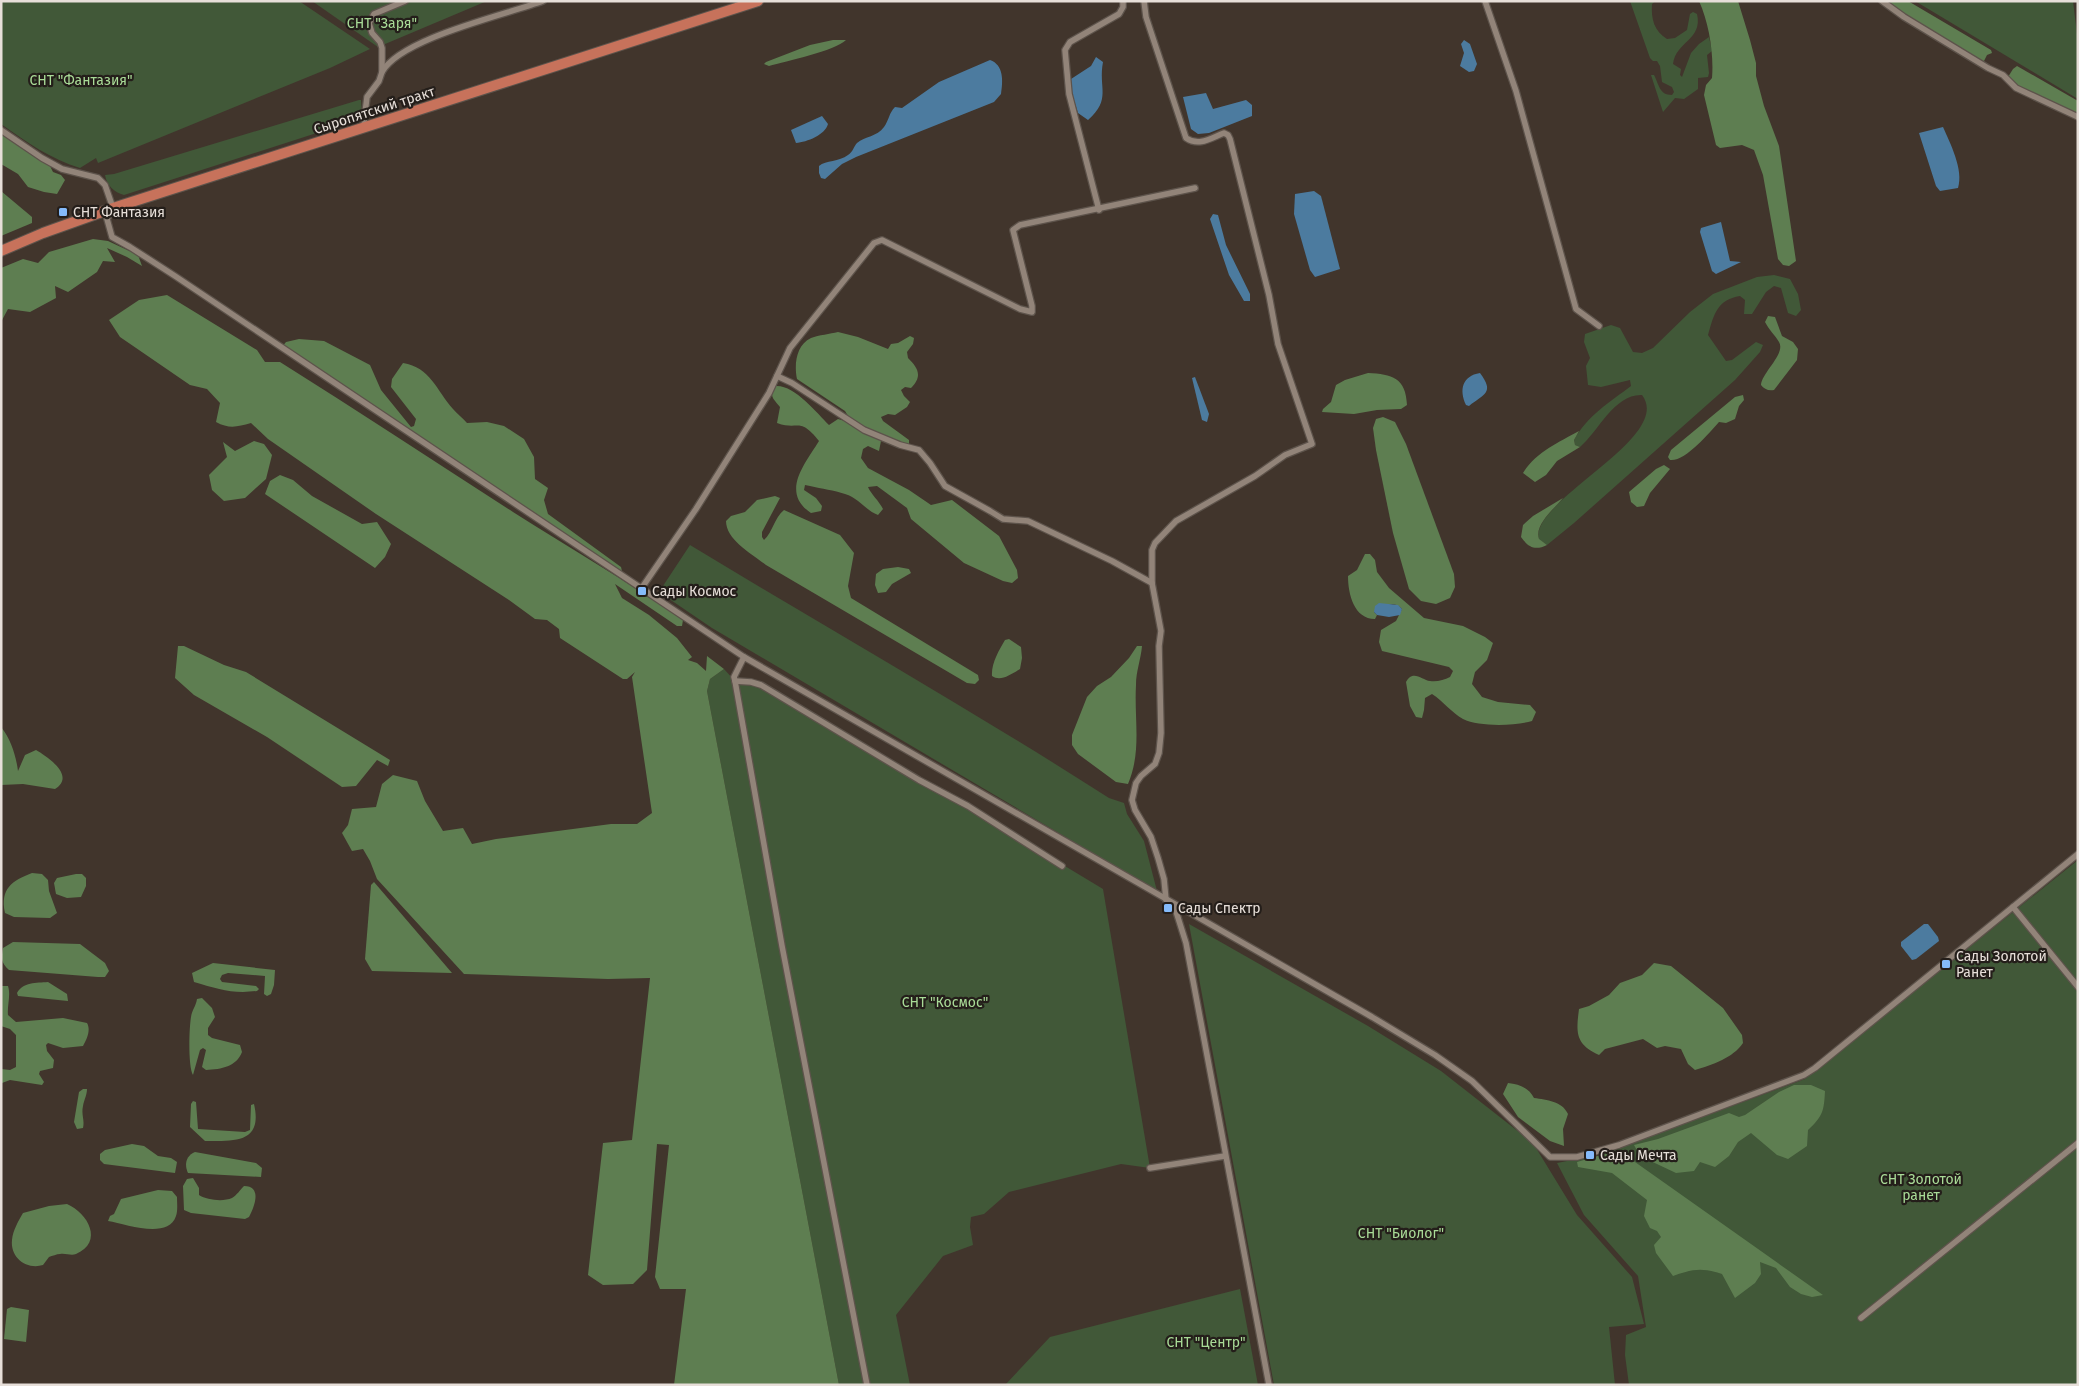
<svg xmlns="http://www.w3.org/2000/svg" width="2079" height="1386" font-family="'Fira Sans',sans-serif">
<style>
.green{fill:#415838}
.forest{fill:#5e7e51}
.water{fill:#4c7b9f}
.lines{fill:none;stroke-linecap:round;stroke-linejoin:round}
.minor-casing{stroke:#5d534b;stroke-width:8}
.primary-casing{stroke:#5d534b;stroke-width:12}
.minor{stroke:#928479;stroke-width:5.5}
.primary{stroke:#c7725b;stroke-width:10}
.poi-dot{fill:#85bbfb;stroke:#241e1a;stroke-width:2}
.labels{text-anchor:middle;stroke-width:4.5;stroke-linejoin:round;paint-order:stroke}
.park-label{font-size:14px;fill:#a9db97;stroke:#241e1a}
.street-label{font-size:14px;fill:#e7dfd9;stroke:#241e1a}
.poi-label{font-size:14px;fill:#e7dfd9;stroke:#241e1a;text-anchor:start}
</style>
<rect width="100%" height="100%" fill="#41352c"/>
<g class="green">
<path d="M 1,1 L 299,1 L 370,49 L 330,68 L 98,163 L 96,158 L 80,168 C 50,159 27,142 1,124 Z"/>
<polygon points="312,1 487,1 378,47"/>
<path d="M 1630,1 L 1655,1 L 1652,4 C 1651,19 1654,31 1667,39 L 1675,38 L 1687,30 L 1690,14 L 1693,12 L 1697,14 C 1703,40 1676,41 1673,64 L 1681,69 L 1680,75 L 1682,77 L 1691,53 L 1699,44 L 1709,37 L 1712,51 L 1707,55 L 1709,73 L 1708,77 L 1698,78 L 1698,89 L 1684,99 L 1675,98 L 1663,112 L 1651,75 L 1654,75 C 1659,84 1659,95 1672,95 L 1674,92 L 1672,87 L 1662,82 L 1660,66 L 1657,61 L 1653,61 L 1650,58 Z"/>
<polygon points="1915,1 2073,1 2078,42 2078,99"/>
<path d="M 359,100 L 361,100 L 362,115 L 360,119 L 124,195 C 114,192 107,186 105,175 L 114,174 Z"/>
<path d="M 1774,275 L 1790,279 L 1798,294 L 1801,310 L 1796,316 L 1788,313 L 1781,288 L 1774,286 L 1766,292 L 1752,314 L 1744,314 L 1745,300 L 1740,296 C 1717,300 1714,314 1708,335 L 1726,361 L 1732,360 L 1756,342 L 1763,345 L 1760,352 L 1735,380 L 1574,523 L 1547,545 L 1539,540 C 1527,502 1675,438 1642,395 C 1614,394 1599,431 1580,447 L 1575,445 L 1574,440 C 1587,416 1610,402 1631,386 L 1630,380 L 1601,387 L 1588,385 L 1586,366 L 1590,358 L 1584,342 L 1585,334 L 1611,325 L 1620,328 L 1633,352 L 1642,353 L 1653,348 L 1690,312 L 1713,294 L 1757,277 Z"/>
<path d="M 690,545 C 830,630 972,710 1109,798 L 1124,803 L 1127,814 L 1144,841 L 1157,891 L 712,628 L 659,592 Z"/>
<polygon points="724,669 735,681 751,682 826,722 1103,889 1150,1168 1121,1164 1009,1192 984,1214 971,1217 970,1227 973,1245 943,1256 896,1315 910,1385 839,1385 707,691 710,679"/>
<polygon points="2078,860 2078,1385 1629,1385 1625,1355 1626,1335 1646,1327 1638,1276 1584,1215 1557,1163 1592,1156 1599,1159 1597,1156 1805,1079"/>
<polygon points="1189,924 1368,1026 1441,1071 1533,1143 1577,1215 1632,1277 1644,1324 1609,1327 1615,1385 1274,1385"/>
<polygon points="1240,1289 1258,1385 1005,1385 1050,1337"/>
</g>
<g class="forest">
<path d="M 1699,1 L 1738,1 L 1750,40 L 1756,63 L 1756,76 L 1764,106 L 1779,146 L 1796,261 L 1789,266 L 1783,265 L 1778,259 L 1763,175 L 1754,150 L 1742,145 L 1720,148 L 1716,145 L 1704,95 L 1706,85 L 1712,78 C 1714,54 1709,23 1699,1 Z"/>
<polygon points="1886,1 1908,1 1991,50 1992,53 1987,55 1983,63 1905,15"/>
<path d="M 833,40 L 846,40 C 835,51 786,61 769,66 L 764,64 L 766,62 L 810,45 Z"/>
<polygon points="2017,66 2078,101 2078,113 2017,87 2008,77 2013,69"/>
<polygon points="1,133 50,166 53,172 61,175 65,180 57,194 44,192 28,187 18,174 1,164"/>
<polygon points="1,191 32,217 32,223 1,236"/>
<polygon points="93,239 108,241 138,255 142,266 127,257 107,248 115,262 103,261 97,272 68,292 55,286 56,298 30,312 8,309 1,322 1,268 23,259 38,263 49,252"/>
<path d="M 167,295 L 257,350 L 265,362 L 280,362 C 358,411 435,462 513,512 C 570,548 628,582 683,620 L 682,626 L 677,626 L 615,584 L 622,598 L 649,615 L 677,638 L 692,657 L 688,660 L 697,663 L 706,671 L 707,656 L 724,669 L 710,679 L 707,691 L 839,1385 L 674,1385 L 686,1289 L 660,1289 L 655,1277 L 669,1145 L 657,1144 L 647,1270 L 633,1284 L 603,1285 L 588,1275 L 603,1143 L 632,1140 L 650,978 L 608,979 L 464,974 L 377,879 L 370,861 L 363,849 L 352,851 L 342,833 L 348,825 L 352,809 L 376,807 L 382,784 L 393,775 L 417,781 L 425,801 L 443,831 L 463,828 L 472,844 L 496,839 L 611,824 L 637,824 L 652,813 L 632,677 L 635,672 L 627,679 L 623,679 L 560,638 L 559,629 L 547,620 L 535,619 L 509,600 L 376,514 L 268,439 L 251,423 C 237,427 229,429 216,422 L 220,403 L 207,389 L 190,385 L 120,337 L 109,320 L 139,300 Z"/>
<path d="M 1768,316 L 1775,317 L 1782,336 L 1793,342 L 1798,349 L 1797,360 L 1774,390 C 1768,391 1764,389 1761,385 C 1762,372 1786,354 1779,342 C 1775,335 1769,330 1765,322 Z"/>
<path d="M 838,332 L 858,337 L 888,349 L 891,344 L 898,343 L 910,336 L 914,338 L 913,344 L 907,352 L 908,358 C 918,368 923,376 911,388 L 905,387 L 901,390 L 904,396 L 910,402 L 907,407 L 895,415 L 888,414 L 881,417 L 883,421 L 909,440 L 909,444 L 904,445 L 887,437 L 881,441 L 879,451 L 868,446 L 863,449 L 861,458 L 868,468 L 909,490 L 931,505 L 952,500 L 999,536 L 1017,570 L 1018,578 L 1012,583 L 1003,581 L 964,563 L 911,519 L 907,508 L 877,486 L 868,487 C 871,494 879,501 883,509 L 878,515 C 865,510 859,498 845,494 C 834,490 822,489 810,486 L 805,485 L 804,490 L 816,498 L 822,506 L 821,511 L 811,513 C 780,492 805,464 819,441 C 799,416 799,431 777,423 L 780,407 C 773,398 769,397 775,386 C 794,384 817,413 829,425 L 838,419 L 845,421 L 848,416 L 845,411 L 797,379 C 794,365 796,345 811,338 C 819,335 830,334 838,332 Z"/>
<path d="M 299,339 L 324,341 L 370,365 L 381,390 L 411,427 L 414,426 L 416,419 L 391,387 L 392,379 L 403,363 C 430,367 437,391 453,409 C 457,414 463,418 467,423 L 487,422 L 504,426 L 524,439 L 534,457 L 535,479 L 548,488 L 544,500 L 548,514 L 621,567 L 623,575 L 282,347 L 286,342 Z"/>
<path d="M 1368,373 C 1392,374 1406,378 1407,405 L 1401,409 L 1377,410 L 1354,414 L 1322,412 L 1323,409 L 1331,402 L 1336,385 L 1345,380 Z"/>
<path d="M 1743,395 L 1744,400 L 1739,406 L 1735,419 L 1726,423 L 1719,422 C 1709,433 1685,462 1670,460 L 1668,457 L 1671,450 L 1735,397 Z"/>
<polygon points="1383,417 1395,422 1406,444 1454,574 1455,587 1450,598 1436,604 1421,601 1409,589 1393,533 1376,450 1373,428 1376,419"/>
<path d="M 1579,431 L 1574,440 L 1575,445 L 1580,447 L 1557,461 L 1546,475 L 1535,482 L 1523,473 C 1535,453 1559,442 1579,431 Z"/>
<polygon points="254,441 264,444 272,455 266,479 245,498 224,501 212,490 209,475 227,457 223,442 235,451"/>
<polygon points="1664,465 1670,469 1650,493 1644,506 1637,507 1631,502 1629,492 1656,469"/>
<polygon points="280,475 293,480 312,496 362,524 377,522 391,544 385,557 375,568 265,494 270,481"/>
<path d="M 775,496 L 780,498 L 762,532 L 762,537 L 764,540 C 773,532 774,518 784,510 L 840,535 L 854,553 L 848,586 L 851,598 L 978,675 L 979,680 L 975,684 L 967,683 L 766,565 C 752,554 726,540 726,521 L 731,516 L 745,512 L 757,500 Z"/>
<path d="M 1563,498 C 1554,509 1534,525 1539,539 L 1547,545 C 1535,551 1528,547 1521,537 L 1523,525 L 1533,516 Z"/>
<path d="M 1365,554 L 1370,554 L 1375,560 L 1377,572 L 1389,588 L 1424,618 L 1463,626 L 1485,637 L 1493,643 L 1487,660 L 1475,672 L 1472,684 L 1482,697 L 1498,702 L 1530,705 L 1536,712 L 1532,721 C 1515,726 1479,727 1463,719 C 1452,713 1443,701 1432,694 L 1425,698 L 1424,710 L 1422,718 L 1416,717 L 1410,706 L 1406,682 C 1413,669 1422,680 1430,681 C 1437,682 1444,680 1450,677 L 1453,671 L 1449,667 L 1382,651 L 1379,642 L 1381,630 L 1396,621 L 1402,609 C 1393,599 1384,607 1374,612 L 1377,615 L 1375,619 C 1354,619 1348,594 1348,576 L 1357,570 Z"/>
<polygon points="898,567 909,569 911,573 892,584 886,592 878,593 875,585 876,574 883,569"/>
<path d="M 1009,639 L 1021,647 L 1022,658 L 1020,669 C 1011,674 1001,682 992,676 C 991,664 999,650 1005,640 Z"/>
<polygon points="178,646 184,646 224,665 246,672 390,760 388,766 377,760 356,786 342,787 267,737 194,695 175,678"/>
<path d="M 1137,646 L 1142,646 C 1141,659 1136,671 1136,685 C 1134,719 1142,751 1128,784 L 1116,782 L 1078,754 L 1072,745 L 1072,735 L 1087,697 L 1097,686 L 1111,677 L 1129,658 Z"/>
<path d="M 1,727 C 11,739 16,756 18,771 L 25,755 L 36,750 C 48,757 76,776 55,789 L 23,784 L 1,785 Z"/>
<path d="M 32,873 L 42,874 L 48,880 L 49,891 L 57,913 L 50,918 L 14,917 L 5,913 C 0,888 12,881 32,873 Z"/>
<polygon points="76,874 82,874 86,878 86,886 81,897 67,898 56,894 54,883 57,878"/>
<polygon points="374,882 452,973 372,971 365,959 371,885"/>
<path d="M 13,942 L 80,944 L 105,963 L 109,971 L 105,977 L 98,977 L 9,970 C 1,963 1,958 3,948 Z"/>
<path d="M 213,963 L 275,970 L 274,985 L 271,994 L 267,996 L 264,994 L 265,976 L 228,973 L 222,975 L 220,979 L 222,982 L 256,986 L 259,989 L 257,991 C 232,994 218,989 194,982 L 192,973 Z"/>
<path d="M 1654,963 L 1671,966 L 1723,1008 L 1742,1035 L 1743,1043 C 1733,1058 1712,1065 1695,1070 L 1688,1064 L 1681,1049 L 1665,1046 L 1657,1048 L 1643,1039 L 1605,1049 L 1599,1055 C 1575,1044 1576,1032 1579,1009 L 1589,1006 L 1609,995 L 1620,983 L 1642,975 Z"/>
<path d="M 48,982 L 67,994 L 68,1001 L 18,996 L 17,993 C 23,982 36,983 48,982 Z"/>
<path d="M 1,986 L 8,986 C 11,995 7,1006 8,1015 L 16,1022 L 63,1018 L 87,1023 C 91,1030 87,1039 83,1046 L 63,1048 L 48,1043 L 46,1045 L 47,1051 L 54,1060 L 53,1068 L 40,1071 L 39,1074 L 44,1082 L 42,1085 L 10,1080 L 2,1083 L 1,1088 L 1,1069 L 10,1070 L 16,1067 L 16,1035 L 10,1029 L 1,1026 Z"/>
<path d="M 202,998 L 212,1008 L 215,1017 L 208,1028 L 208,1035 L 212,1038 L 240,1045 L 242,1052 C 236,1067 222,1069 206,1070 L 202,1067 L 206,1050 L 203,1048 L 200,1050 L 193,1075 C 188,1067 189,1029 191,1017 C 192,1010 196,1006 197,999 Z"/>
<path d="M 1508,1083 C 1519,1084 1529,1088 1534,1098 C 1547,1100 1562,1101 1568,1114 L 1563,1129 L 1564,1146 L 1550,1141 L 1518,1117 L 1503,1094 Z"/>
<path d="M 1794,1085 L 1811,1085 L 1825,1091 C 1824,1111 1823,1116 1808,1130 L 1807,1146 L 1788,1159 L 1777,1155 L 1751,1133 L 1738,1142 L 1729,1156 L 1715,1167 L 1700,1162 L 1694,1171 L 1676,1173 L 1640,1156 L 1634,1145 L 1658,1139 L 1729,1113 L 1739,1117 L 1745,1115 L 1779,1092 Z"/>
<path d="M 83,1089 L 87,1089 C 87,1095 84,1100 83,1106 C 81,1114 85,1121 83,1128 L 77,1129 L 74,1122 L 79,1092 Z"/>
<path d="M 193,1101 L 196,1102 L 198,1129 L 245,1132 L 250,1130 L 251,1105 L 254,1104 C 263,1143 235,1141 205,1141 L 190,1127 L 191,1104 Z"/>
<polygon points="132,1144 144,1146 158,1156 171,1158 177,1162 175,1173 104,1164 100,1160 100,1154 105,1150"/>
<path d="M 1618,1150 L 1823,1295 L 1812,1297 L 1801,1294 L 1790,1287 L 1776,1268 L 1760,1262 L 1761,1274 L 1755,1283 L 1735,1298 L 1722,1274 C 1701,1267 1693,1269 1673,1276 L 1656,1253 L 1654,1245 L 1661,1237 L 1657,1231 L 1650,1228 L 1644,1216 L 1647,1200 L 1612,1173 L 1578,1167 L 1577,1162 Z"/>
<path d="M 195,1152 L 256,1163 L 262,1168 L 261,1177 L 188,1173 C 184,1164 186,1156 195,1152 Z"/>
<path d="M 193,1178 L 199,1188 L 199,1195 C 207,1200 223,1202 232,1198 C 236,1196 241,1189 244,1186 C 262,1186 255,1206 249,1217 L 245,1219 L 191,1213 L 184,1210 L 183,1186 L 187,1179 Z"/>
<path d="M 158,1190 L 172,1191 L 177,1197 C 177,1203 178,1211 176,1216 C 168,1240 126,1224 108,1221 L 110,1216 L 114,1214 L 121,1199 Z"/>
<path d="M 67,1204 C 88,1213 104,1242 76,1254 C 71,1256 66,1253 60,1254 C 57,1254 52,1256 49,1257 L 43,1265 C 27,1270 10,1258 12,1240 C 13,1230 18,1222 23,1213 L 49,1206 Z"/>
<polygon points="11,1307 29,1310 26,1342 4,1339 7,1309"/>
</g>
<g class="water">
<polygon points="1464,40 1470,44 1477,64 1474,71 1469,72 1460,66 1464,53 1461,44"/>
<path d="M 1096,57 L 1103,62 C 1098,88 1112,99 1088,120 L 1078,113 L 1072,94 L 1071,79 L 1091,66 Z"/>
<path d="M 990,60 C 1004,65 1003,81 1001,94 L 994,102 L 856,157 L 842,164 L 825,179 L 821,178 L 819,173 L 819,166 C 826,160 839,162 848,155 C 853,152 854,146 857,143 C 865,136 877,137 884,127 C 889,120 889,113 895,107 L 902,108 L 939,82 Z"/>
<polygon points="1206,93 1213,109 1246,100 1252,105 1252,116 1209,133 1198,134 1191,129 1183,97"/>
<path d="M 822,116 L 828,124 C 825,135 807,142 796,143 L 791,130 Z"/>
<path d="M 1943,127 C 1950,143 1964,170 1958,188 L 1940,191 L 1936,186 L 1919,133 Z"/>
<polygon points="1314,191 1321,196 1340,269 1315,277 1310,270 1294,214 1295,194"/>
<polygon points="1213,214 1218,215 1226,245 1250,294 1250,301 1244,301 1229,275 1210,219"/>
<polygon points="1721,222 1730,261 1741,262 1716,274 1712,271 1700,232 1701,228"/>
<path d="M 1480,373 C 1495,393 1484,394 1469,406 L 1466,405 C 1459,390 1462,376 1480,373 Z"/>
<polygon points="1195,377 1209,414 1207,422 1202,420 1192,378"/>
<polygon points="1379,603 1398,605 1402,609 1400,615 1389,617 1377,615 1374,612 1375,606"/>
<polygon points="1924,924 1928,924 1938,937 1939,941 1916,959 1912,960 1901,946 1901,942"/>
</g>
<g class="lines">
<defs>
<g id="minor">
<path d="M 1144,1 L 1146,17 L 1186,138 C 1199,147 1211,138 1224,133 L 1228,135 L 1230,139 L 1269,295 L 1278,344 L 1312,444 L 1285,455 L 1255,476 L 1176,521 L 1155,543 L 1152,550 L 1152,583 L 1161,631 L 1159,646 L 1161,733 L 1159,753 L 1155,764 L 1141,776 L 1136,783 L 1132,800 L 1135,810 L 1151,837 L 1158,858 L 1164,879 L 1166,900"/>
<polyline points="1485,1 1516,91 1576,309 1599,326"/>
<polyline points="1882,1 1904,17 1988,68 2003,75 2016,88 2078,117"/>
<path d="M 382,72 C 401,38 505,15 543,1"/>
<polyline points="364,121 367,97 379,81 382,72 382,48 380,42 372,33 369,23 374,14 405,1"/>
<polyline points="1,130 42,158 62,169 98,178 105,185 113,208 107,219 112,237 130,247 175,276 744,657 1372,1017 1435,1055 1472,1081 1550,1157 1577,1157 1619,1145 1804,1075 1815,1068 2078,854"/>
<polyline points="1099,210 1069,94 1065,50 1070,42 1119,14 1123,7 1123,1"/>
<polyline points="777,376 792,383 864,430 900,445 919,450 930,463 945,486 990,511 1003,519 1028,521 1112,561 1152,583"/>
<polyline points="641,589 696,509 769,393 790,348 874,243 882,240 1020,309 1032,312 1032,306 1013,230 1020,225 1195,188"/>
<polyline points="744,657 734,677 735,681 782,946 867,1385"/>
<polyline points="735,681 751,682 761,685 919,780 968,806 1062,866"/>
<polyline points="1174,905 1186,943 1269,1385"/>
<polyline points="2013,907 2078,987"/>
<polyline points="1150,1168 1225,1156"/>
<polyline points="1861,1318 2078,1143"/>
</g>
<polyline id="primary" points="1,251 43,233 113,208 758,1"/>
</defs>
<use href="#minor" class="minor-casing"/>
<use href="#primary" class="primary-casing"/>
<use href="#minor" class="minor"/>
<use href="#primary" class="primary"/>
</g>
<g class="poi-dot">
<rect x="58" y="207" width="10" height="10" rx="2.5"/>
<rect x="637" y="586" width="10" height="10" rx="2.5"/>
<rect x="1163" y="903" width="10" height="10" rx="2.5"/>
<rect x="1941" y="959" width="10" height="10" rx="2.5"/>
<rect x="1585" y="1150" width="10" height="10" rx="2.5"/>
</g>
<g class="labels">
<g class="park-label">
<text x="382" y="28">СНТ "Заря"</text>
<text x="81" y="85">СНТ "Фантазия"</text>
<text x="945" y="1007">СНТ "Космос"</text>
<text x="1921" y="1184">СНТ Золотой<tspan x="1921" dy="16">ранет</tspan></text>
<text x="1401" y="1238">СНТ "Биолог"</text>
<text x="1206" y="1347">СНТ "Центр"</text>
</g>
<g class="street-label">
<text transform="translate(374 110) rotate(-18)" y="5">Сыропятский тракт</text>
</g>
<g class="poi-label">
<text x="73" y="217">СНТ Фантазия</text>
<text x="652" y="596">Сады Космос</text>
<text x="1178" y="913">Сады Спектр</text>
<text x="1956" y="961">Сады Золотой<tspan x="1956" dy="16">Ранет</tspan></text>
<text x="1600" y="1160">Сады Мечта</text>
</g>
</g>
<rect width="2079" height="1386" fill="none" stroke="#e7dfd9" stroke-width="5"/>
</svg>
